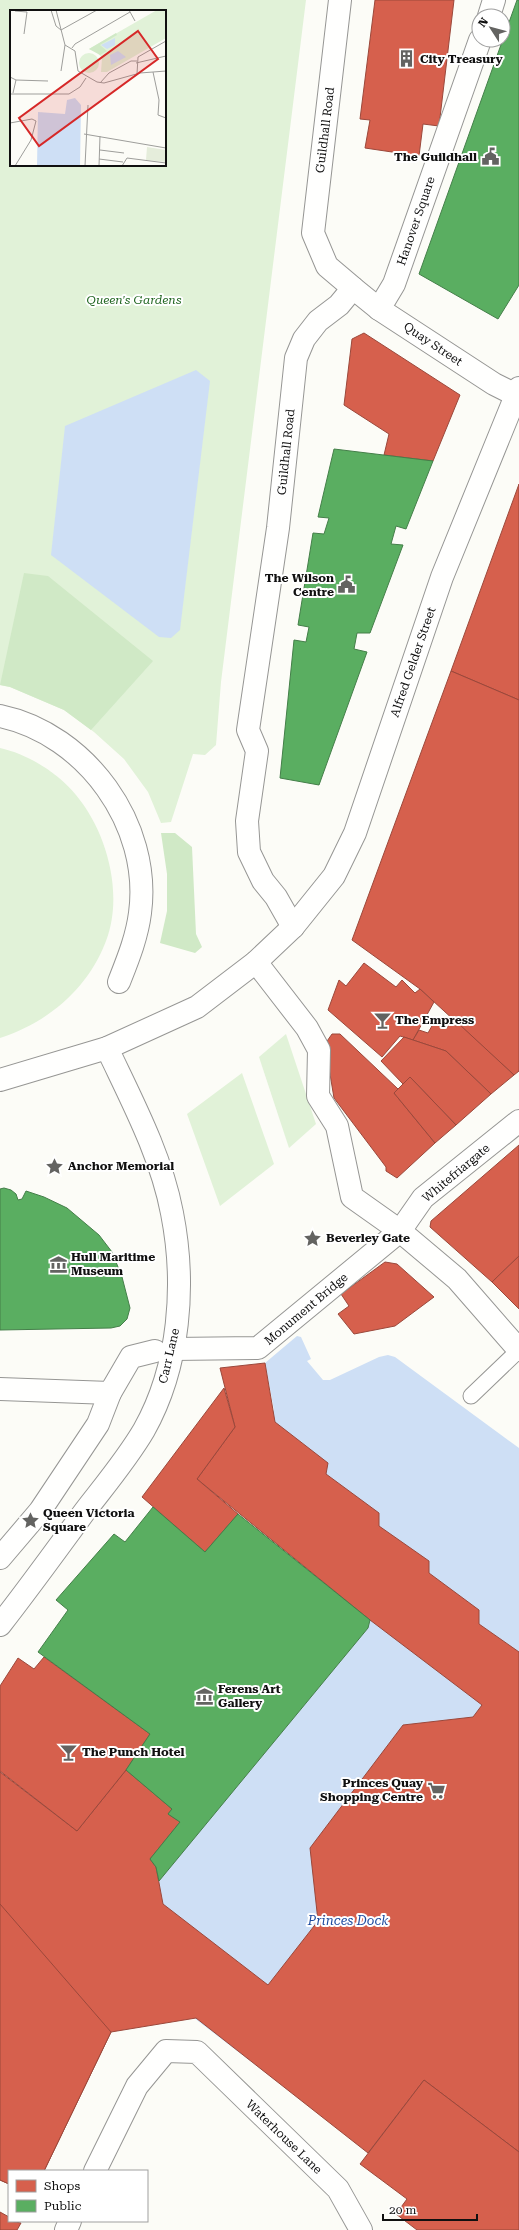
<svg xmlns="http://www.w3.org/2000/svg" width="519" height="2230" font-family="'Roboto Serif',serif">
<style>
.green{fill:#e1f2d8;fill-rule:evenodd}
.forest{fill:#d0e9c6}
.water{fill:#cedff5}
.shops{fill:#d6604d;stroke:#9b483b}
.public{fill:#5aae61;stroke:#447f49}
.lines{fill:none;stroke-linecap:round;stroke-linejoin:round}
.lane-casing{stroke:#969694;stroke-width:17}
.street-casing{stroke:#969694;stroke-width:24}
.lane{stroke:#fffffe;stroke-width:15}
.street{stroke:#fffffe;stroke-width:22}
.labels{text-anchor:middle;stroke-width:4;stroke-linejoin:round;paint-order:stroke}
.poi-label{font-size:12px;font-weight:bold;fill:#101010;stroke:#fff;text-anchor:start}
.street-label{font-size:12px;fill:#101010;stroke:#fff}
.park-label{font-size:12px;font-style:italic;fill:#226722;stroke:#fff}
.water-label{font-size:13px;font-style:italic;fill:#1c4b9f;stroke:#fff}
.inset-road{fill:none;stroke:#9e9e9b;stroke-width:1}
.view{fill:#d62828;fill-opacity:0.15;stroke:#d62828;stroke-width:2}
.inset-edge{fill:none;stroke:#101010;stroke-width:2}
</style>
<rect width="100%" height="100%" fill="#fcfcf7"/>
<g class="green">
<path d="M 0,0 L 306,0 L 221,682 L 216,745 L 205,755 L 193,754 L 171,822 L 161,823 L 148,792 L 124,759 L 94,732 L 64,710 L 10,687 L 0,685 ZM 11,11 L 165,11 L 165,165 L 11,165 Z"/>
<path d="M 0,748 C 28,754 58,773 76,795 C 107,832 124,894 106,941 C 88,989 47,1023 0,1038 Z"/>
<polygon points="286,1034 316,1124 289,1148 259,1057"/>
<polygon points="242,1073 274,1164 220,1206 187,1114"/>
</g>
<g class="forest">
<polygon points="24,573 48,576 153,661 91,730 64,710 10,687 0,685"/>
<polygon points="161,833 175,833 192,847 196,934 202,947 195,953 160,943 167,911 167,874"/>
</g>
<g class="water">
<polygon points="196,370 210,381 180,630 171,638 159,637 51,555 65,426"/>
<polygon points="297,1336 301,1337 311,1359 307,1361 323,1380 330,1380 379,1357 388,1355 395,1357 519,1448 519,2230 470,2230 103,1948 368,1628 370,1620 211,1490 274,1410 265,1363"/>
</g>
<g class="shops">
<polygon points="375,0 454,0 439,126 423,124 419,156 365,148 370,120 360,119"/>
<polygon points="364,333 460,395 433,461 384,455 389,434 344,405 352,339"/>
<polygon points="519,484 519,700 451,671"/>
<polygon points="451,671 519,700 519,1071 514,1075 420,989 352,940"/>
<polygon points="364,963 396,987 402,980 415,993 420,989 434,1002 413,1040 400,1036 382,1057 328,1010 339,980 346,986"/>
<polygon points="450,1023 456,1026 459,1024 514,1075 491,1094 446,1051 413,1040 419,1030 428,1033 433,1024 447,1028"/>
<polygon points="332,1034 340,1034 398,1089 394,1093 435,1143 397,1178 386,1171 386,1167 334,1098 325,1044"/>
<polygon points="404,1037 446,1051 491,1094 456,1125 410,1077 403,1084 381,1061"/>
<polygon points="410,1077 456,1125 435,1143 394,1093"/>
<polygon points="519,1145 519,1256 492,1282 430,1227 431,1221"/>
<polygon points="519,1256 519,1309 492,1282"/>
<polygon points="385,1262 397,1264 434,1297 395,1326 354,1334 338,1314 349,1306 341,1294"/>
<polygon points="265,1363 275,1422 328,1463 326,1474 379,1513 379,1526 429,1561 429,1573 479,1610 479,1624 519,1652 519,2152 424,2080 368,2153 196,2018 111,2032 44,2171 9,2171 9,2184 0,2180 0,1772 77,1831 126,1770 172,1809 168,1814 180,1822 150,1859 156,1867 163,1904 268,1985 318,1921 310,1848 403,1725 473,1717 482,1705 370,1620 197,1479 235,1427 220,1368"/>
<polygon points="224,1388 235,1427 197,1479 238,1514 205,1552 142,1497"/>
<polygon points="44,1657 150,1734 126,1770 77,1831 0,1771 0,1686 18,1658 34,1669"/>
<polygon points="0,1904 111,2032 44,2171 9,2171 9,2184 0,2180"/>
<polygon points="424,2080 519,2152 519,2230 417,2230 396,2214 407,2199 360,2164"/>
<polygon points="0,2212 9,2217 9,2221 21,2223 17,2230 0,2230"/>
</g>
<g class="public">
<polygon points="517,0 519,0 519,285 498,319 419,274"/>
<polygon points="334,449 433,461 406,529 396,526 391,544 403,545 370,633 357,633 354,649 367,652 319,785 280,778 294,640 306,642 309,627 298,625 313,533 324,534 329,518 318,517"/>
<polygon points="4,1188 11,1190 16,1194 18,1200 22,1199 26,1191 44,1197 67,1208 99,1235 112,1252 122,1277 130,1308 127,1319 120,1326 111,1328 0,1330 0,1189"/>
<polygon points="153,1507 205,1552 238,1514 370,1620 368,1628 159,1881 156,1867 150,1859 180,1822 168,1814 172,1809 126,1770 150,1734 38,1652 68,1610 56,1600 114,1534 125,1542"/>
</g>
<g class="lines">
<defs>
<polyline id="lane" points="471,1396 519,1350"/>
<g id="street">
<polyline points="340,0 313,233 327,266 353,288 379,309 494,384 516,395"/>
<polyline points="489,16 494,0"/>
<polyline points="379,309 394,284 480,40"/>
<path d="M 0,716 C 86,734 152,825 140,913 C 137,937 128,959 119,982"/>
<polyline points="293,927 276,897 263,881 249,852 247,821 257,751 248,730 278,528 296,358 304,339 318,321 339,305 353,288"/>
<polyline points="256,962 307,1028 319,1050 318,1096 337,1126 352,1197 400,1231 457,1279 519,1350"/>
<polyline points="0,1080 107,1048 197,1007 256,962 293,927 334,876 355,833 442,577 519,388"/>
<polyline points="173,1349 258,1348 400,1231 423,1198 519,1121"/>
<polyline points="0,1389 110,1393 131,1357 155,1351"/>
<polyline points="0,1558 40,1511 98,1424 110,1393"/>
<path d="M 0,1625 C 29,1588 57,1549 85,1511 C 105,1485 127,1459 144,1430 C 180,1366 186,1284 172,1213 C 161,1155 132,1101 107,1048"/>
<polyline points="95,2171 137,2086 166,2051 197,2052 338,2189 361,2230"/>
<polyline points="66,2230 70,2221"/>
</g>
</defs>
<use href="#lane" class="lane-casing"/>
<use href="#street" class="street-casing"/>
<use href="#lane" class="lane"/>
<use href="#street" class="street"/>
</g>
<defs>
<symbol id="building-bare" viewBox="-9 -9 18 18"><path d="M-4-6H4V6H1V3H-1V6H-4ZM-2.5-4.3h1.7v1.8h-1.7ZM.8-4.3h1.7v1.8H.8ZM-2.5-1h1.7V.8h-1.7ZM.8-1h1.7V.8H.8Z" fill="#636361" stroke="#fff" stroke-width="2.5" paint-order="stroke"/></symbol>
<symbol id="civic-bare" viewBox="-9 -9 18 18"><path d="M-.6-6.5H3V-4.5H.6V-3L4-1V1h2V6H-6V1h2V-1L-.6-3ZM-1.2 2.5V6h2.4V2.5Z" fill="#636361" stroke="#fff" stroke-width="2.5" paint-order="stroke"/></symbol>
<symbol id="bar-bare" viewBox="-9 -9 18 18"><path d="M-6-5H6L.8 .8V4.5H3.5V6h-7V4.5H-.8V.8Z" fill="#636361" stroke="#fff" stroke-width="2.5" paint-order="stroke"/></symbol>
<symbol id="sight-bare" viewBox="-9 -9 18 18"><path d="M0-6L1.8-2.2L6-1.7L2.9 1.2L3.7 5.4L0 3.3L-3.7 5.4L-2.9 1.2L-6-1.7L-1.8-2.2Z" fill="#636361" stroke="#fff" stroke-width="2.5" paint-order="stroke"/></symbol>
<symbol id="museum-bare" viewBox="-9 -9 18 18"><path d="M0-6L6-3V-2H-6V-3ZM-5-1h2V3h-2ZM-1-1h2V3h-2ZM3-1h2V3H3ZM-6 4H6V6H-6Z" fill="#636361" stroke="#fff" stroke-width="2.5" paint-order="stroke"/></symbol>
<symbol id="supermarket-bare" viewBox="-9 -9 18 18"><path d="M-6-5.5h2.5l.6 2H6L4.5 2H-2.5L-4.4-4H-6ZM-1.5 3.2a1.3 1.3 0 1 0 .1 0ZM3 3.2a1.3 1.3 0 1 0 .1 0Z" fill="#636361" stroke="#fff" stroke-width="2.5" paint-order="stroke"/></symbol>
</defs>
<g fill-rule="evenodd">
<use href="#building-bare" x="394" y="46" width="25" height="25"/>
<use href="#civic-bare" x="478" y="144" width="25" height="25"/>
<use href="#civic-bare" x="334" y="572" width="25" height="25"/>
<use href="#bar-bare" x="370" y="1008" width="25" height="25"/>
<use href="#sight-bare" x="42" y="1154" width="25" height="25"/>
<use href="#sight-bare" x="300" y="1226" width="25" height="25"/>
<use href="#museum-bare" x="46" y="1252" width="25" height="25"/>
<use href="#sight-bare" x="18" y="1508" width="25" height="25"/>
<use href="#museum-bare" x="192" y="1684" width="25" height="25"/>
<use href="#bar-bare" x="56" y="1740" width="25" height="25"/>
<use href="#supermarket-bare" x="424" y="1778" width="25" height="25"/>
</g>
<g class="labels">
<g class="poi-label">
<text x="420" y="63">City Treasury</text>
<text x="477" y="161" text-anchor="end">The Guildhall</text>
<text x="334" y="582" text-anchor="end">The Wilson<tspan x="334" dy="14">Centre</tspan></text>
<text x="395" y="1024">The Empress</text>
<text x="68" y="1170">Anchor Memorial</text>
<text x="326" y="1242">Beverley Gate</text>
<text x="71" y="1261">Hull Maritime<tspan x="71" dy="14">Museum</tspan></text>
<text x="43" y="1517">Queen Victoria<tspan x="43" dy="14">Square</tspan></text>
<text x="218" y="1693">Ferens Art<tspan x="218" dy="14">Gallery</tspan></text>
<text x="82" y="1756">The Punch Hotel</text>
<text x="423" y="1787" text-anchor="end">Princes Quay<tspan x="423" dy="14">Shopping Centre</tspan></text>
</g>
<g class="street-label">
<text transform="translate(325 130) rotate(-83)" y="4">Guildhall Road</text>
<text transform="translate(416 221) rotate(-71)" y="4">Hanover Square</text>
<text transform="translate(433 344) rotate(34)" y="4">Quay Street</text>
<text transform="translate(286 452) rotate(-84)" y="4">Guildhall Road</text>
<text transform="translate(413 662) rotate(-71)" y="4">Alfred Gelder Street</text>
<text transform="translate(456 1173) rotate(-40)" y="4">Whitefriargate</text>
<text transform="translate(306 1309) rotate(-40)" y="4">Monument Bridge</text>
<text transform="translate(169 1356) rotate(-77)" y="4">Carr Lane</text>
<text transform="translate(284 2137) rotate(44)" y="4">Waterhouse Lane</text>
</g>
<g class="park-label">
<text x="134" y="304">Queen's Gardens</text>
</g>
<g class="water-label">
<text x="348" y="1925">Princes Dock</text>
</g>
</g>
<g transform="translate(10 10)">
<rect width="156" height="156" fill="#fcfcf7"/>
<path d="M 147,0 L 156,0 L 156,28 L 97,62 L 91,62 L 92,48 L 87,42 L 79,39 ZM69 53a10 10 0 1 1 20 0a10 10 0 1 1-20 0Z" fill="#e1f2d8"/>
<path d="M 106,23 L 107,25 L 90,35 L 97,41 L 90,45 L 79,39 Z" fill="#d0e9c6"/>
<path d="M 137,137 L 156,140 L 156,152 L 136,150 Z" fill="#e5eddb"/>
<path d="M 105,28 L 105,35 L 97,39 L 91,35 ZM 108,41 L 116,47 L 101,55 L 100,45 ZM 65,88 L 71,95 L 70,156 L 27,156 L 28,102 L 55,104 L 57,90 Z" fill="#cedff5"/>
<path class="inset-road" d="M 41,0 L 46,16 L 51,20M 46,0 L 55,35 L 51,61M 119,0 L 125,11M 5,1 L 17,2 L 14,24M 51,20 L 87,0M 55,35 L 65,41 L 68,61 L 87,72 L 94,73 L 130,63 L 156,61M 62,38 L 65,34 L 120,2M 126,53 L 156,46M 143,62 L 149,90 L 148,105 L 156,108M 127,64 L 128,47 L 156,31M 0,67 L 6,70 L 38,71M 90,73 L 99,63 L 121,51 L 127,51M 3,83 L 6,70M 0,84 L 59,84 L 70,77 L 76,68M 0,113 L 22,109 L 26,111 L 21,130 L 5,156M 74,124 L 156,138M 90,140 L 114,143M 89,149 L 113,152M 75,156 L 78,95M 89,156 L 90,126M 112,156 L 117,148 L 156,153"/>
<path class="view" d="M 128,21 L 148,49 L 29,136 L 9,108 Z"/>
<rect width="156" height="156" class="inset-edge"/>
</g>
<rect x="8" y="2170" width="140" height="52" fill="#ffffff" stroke="#9f9f9f"/>
<rect x="16" y="2180" width="20" height="12" fill="#d6604d" stroke="#9f9f9f"/>
<text x="44" y="2190" font-size="12" fill="#101010">Shops</text>
<rect x="16" y="2200" width="20" height="12" fill="#5aae61" stroke="#9f9f9f"/>
<text x="44" y="2210" font-size="12" fill="#101010">Public</text>
<g transform="translate(491 28) rotate(306)"><circle r="19" fill="#ffffff" stroke="#9f9f9f"/>
<path d="M0-3L7 15L0 10L-7 15Z" fill="#636361"/>
<text y="-6" font-size="11" font-weight="bold" text-anchor="middle" fill="#101010">N</text>
</g>
<path d="M383 2214v6h94v-6" fill="none" stroke="#101010" stroke-width="2"/>
<text x="389" y="2214" font-size="12" fill="#101010" stroke="#ffffff" stroke-width="3" paint-order="stroke">20 m</text>
</svg>
